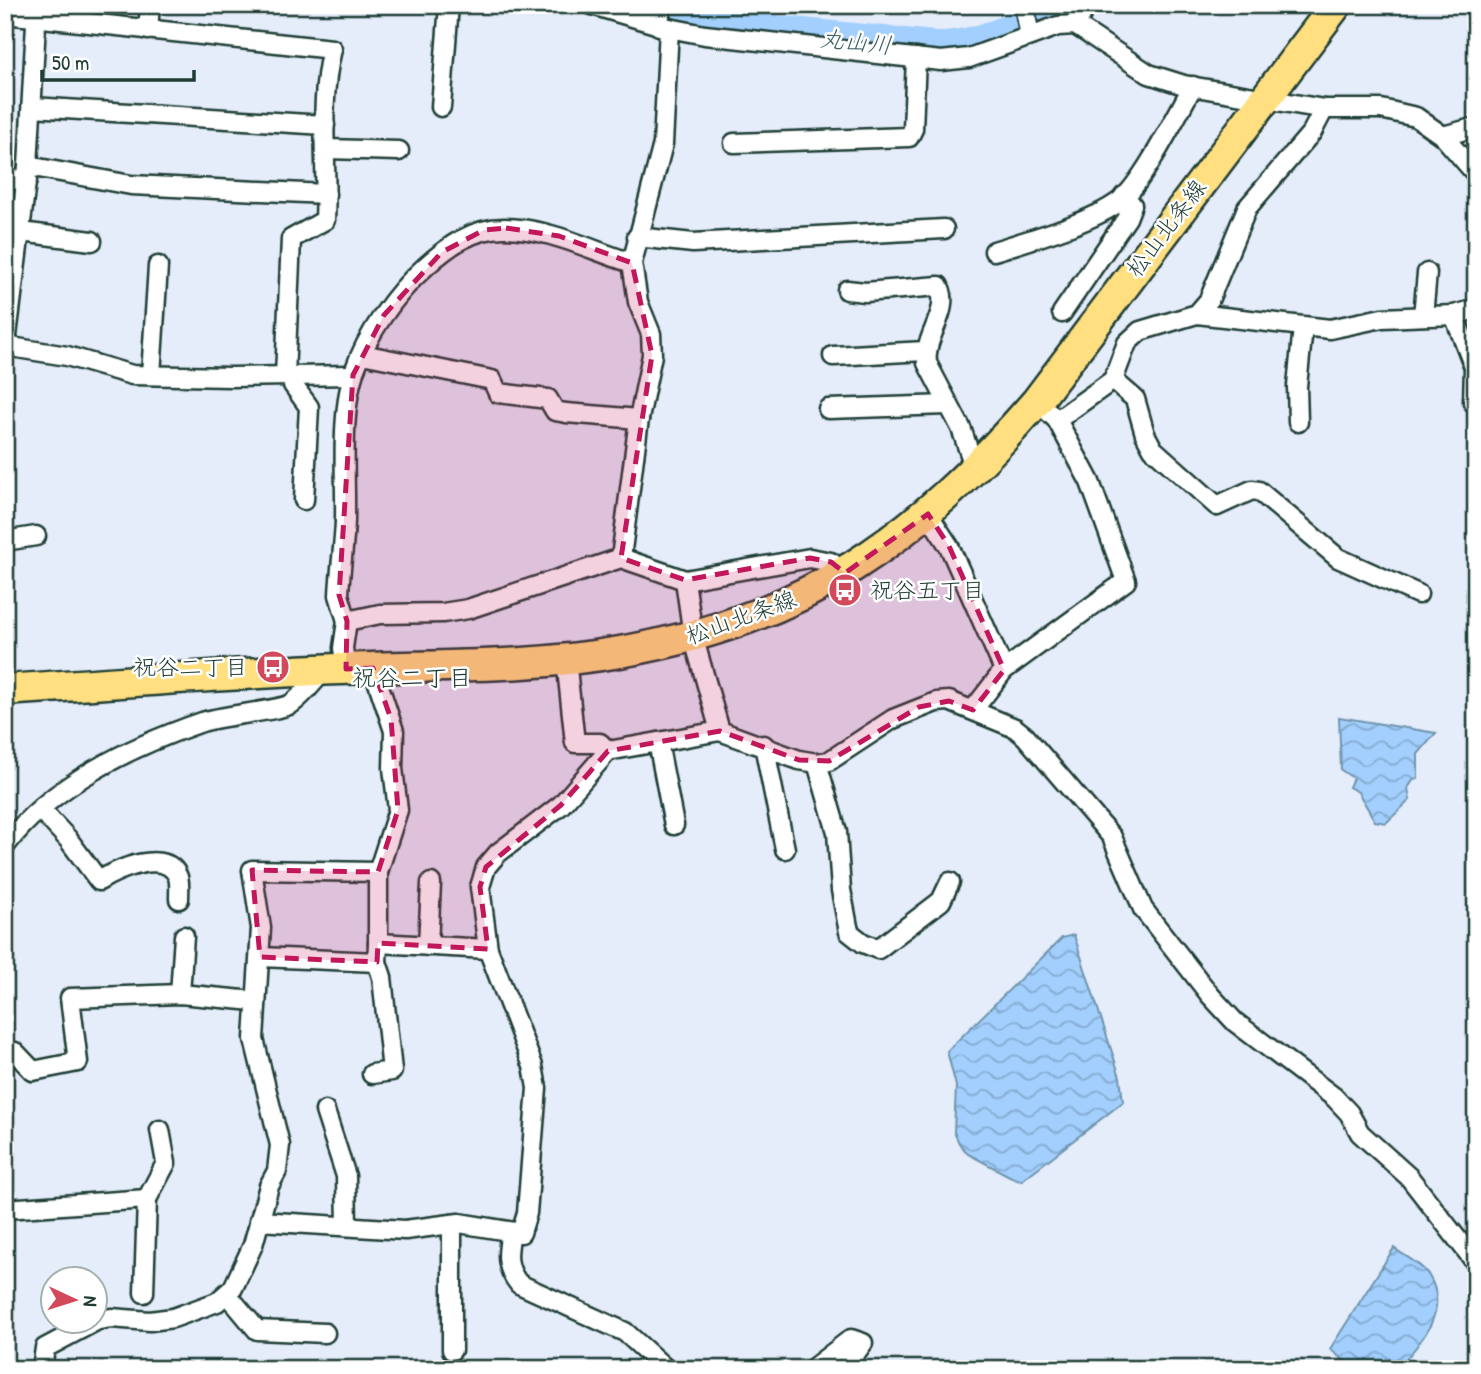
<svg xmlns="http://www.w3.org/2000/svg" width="1481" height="1374" font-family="'Patrick Hand','Klee One',sans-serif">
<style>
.water{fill:url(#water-waves);stroke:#6e95ad;stroke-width:2}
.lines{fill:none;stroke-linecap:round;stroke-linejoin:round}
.river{stroke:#a2cffd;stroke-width:37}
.street-casing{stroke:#1f3d34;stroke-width:23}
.primary-casing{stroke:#1f3d34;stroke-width:35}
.street{stroke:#fff;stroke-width:18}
.primary{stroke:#ffdf80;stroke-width:30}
.marked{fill:#c2185b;fill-opacity:0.2;stroke:#c2185b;stroke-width:5;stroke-dasharray:14 9;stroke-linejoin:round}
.labels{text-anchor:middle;stroke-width:5;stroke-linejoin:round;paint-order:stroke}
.street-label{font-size:23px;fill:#1f3d34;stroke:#fff}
.poi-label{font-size:23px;fill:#1f3d34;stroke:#fff;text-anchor:start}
.water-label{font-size:24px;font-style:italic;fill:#406266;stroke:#fff}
.neighbourhood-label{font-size:24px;fill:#1f3d34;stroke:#fff}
</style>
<defs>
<pattern id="water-waves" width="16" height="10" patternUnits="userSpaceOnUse" patternTransform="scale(1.75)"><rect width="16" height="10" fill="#a2cffd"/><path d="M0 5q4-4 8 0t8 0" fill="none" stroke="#83a9ce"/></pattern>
</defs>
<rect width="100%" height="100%" fill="#e5ecfa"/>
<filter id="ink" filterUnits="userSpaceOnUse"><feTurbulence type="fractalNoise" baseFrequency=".0143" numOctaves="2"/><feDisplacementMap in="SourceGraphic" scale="14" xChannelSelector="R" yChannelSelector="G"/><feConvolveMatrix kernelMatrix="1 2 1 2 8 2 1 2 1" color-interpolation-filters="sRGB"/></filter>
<g filter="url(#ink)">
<g class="water">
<polygon points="1339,717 1436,733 1418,754 1418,778 1414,779 1408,788 1410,800 1386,823 1375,821 1358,792 1349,787 1353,778 1341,770"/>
<polygon points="1074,935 1120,1077 1123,1102 1021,1181 1017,1180 968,1154 959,1143 954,1132 956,1086 947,1051 1062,938"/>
<path d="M 1394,1248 C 1404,1256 1423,1265 1429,1276 C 1451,1312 1419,1343 1398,1369 L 1354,1369 L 1330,1349 Z"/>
</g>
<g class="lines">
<path class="river" d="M 636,5 L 739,30 L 939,50 C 986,48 1027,25 1069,5"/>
<defs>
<g id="street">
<polyline points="592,5 669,28 705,35 941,61 969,58 1058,26 1075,25 1149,74 1184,85 1324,109 1381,109 1416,117 1443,136 1476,174"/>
<polyline points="1024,5 1030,36"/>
<path d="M 5,14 L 332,49 C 318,105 328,163 325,220 L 291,239 L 285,376"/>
<polyline points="1075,25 1087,5"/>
<polyline points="659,26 661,5"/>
<polyline points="148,30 150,5"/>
<polyline points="32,107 325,125"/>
<polyline points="441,107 449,5"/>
<polyline points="1443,136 1476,127"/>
<polyline points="734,143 909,137 913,129 916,58"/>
<polyline points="326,149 399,151"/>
<polyline points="28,166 131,185 326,194"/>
<polyline points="5,178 27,181"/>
<polyline points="21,232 92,241"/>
<polyline points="637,237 693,243 944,229"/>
<path d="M 994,251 C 1029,240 1091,223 1120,201 C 1143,183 1177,114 1193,86"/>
<path d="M 847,290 L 865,292 L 939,286 C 952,311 923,336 927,363 L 961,428 L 975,469"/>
<polyline points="1062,313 1127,218 1132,205 1124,196"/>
<polyline points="1197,314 1330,329 1382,318 1454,315 1476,309"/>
<polyline points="1454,315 1474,367 1473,402 1476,404"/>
<polyline points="1423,316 1427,273"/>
<polyline points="5,346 67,356 132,375 230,377 353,375"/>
<polyline points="5,352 28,166 36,24 35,5"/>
<polyline points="362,354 492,380 498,393 548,399 555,411 566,413 639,419"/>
<polyline points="833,356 925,351"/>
<polyline points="151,375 158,266"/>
<polyline points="292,376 293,385 309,407 304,500"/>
<polyline points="1113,380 1135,399 1145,434 1153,449 1217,506 1252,490 1259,491 1338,558 1418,594"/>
<polyline points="1037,401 1057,420 1113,380 1127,343 1140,331 1197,314 1209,300 1247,208 1312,132 1324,109"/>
<polyline points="828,409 948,405"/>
<polyline points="1298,422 1297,386 1303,327"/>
<polyline points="928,514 949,546 1004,670"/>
<polyline points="5,541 36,536"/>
<polyline points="621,558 639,419 652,355 651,334 638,302 632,263 663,144 669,28"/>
<polyline points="685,580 693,636 720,731"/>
<path d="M 347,621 L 339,595 C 340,571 344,546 345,521 C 346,476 340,415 354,372 C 367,334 395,294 425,267 C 447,247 472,228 504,228 C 549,228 590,250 632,263"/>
<polyline points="566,659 575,743 600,743 608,751"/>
<polyline points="373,668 394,731 393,768 398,810 378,872 378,943"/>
<polyline points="346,669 343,648 347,621 380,614 443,613 468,609 621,558 685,580 810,558 831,562 845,573"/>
<polyline points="973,710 1004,670 1126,581 1090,482 1057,420"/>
<polyline points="658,742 674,825"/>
<polyline points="764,745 785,849"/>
<polyline points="817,763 837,832 841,890 849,932 863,943 878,949 941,901 950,882"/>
<path d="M 41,810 L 68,839 L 99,881 C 116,870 167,847 178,877 C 180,883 179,892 179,899"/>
<path d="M 5,846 C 52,784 130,747 202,722 C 222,715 279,711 291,704 C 303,696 314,681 324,670"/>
<polyline points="428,946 431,883"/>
<polyline points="260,957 377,962"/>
<polyline points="180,994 184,936"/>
<polyline points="5,1049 15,1052 33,1071 78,1062 70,998 180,994 254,1001"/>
<polyline points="372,1074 392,1071 382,977 377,962 378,943 488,949"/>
<polyline points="325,1111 346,1176 347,1226"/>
<polyline points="147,1199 166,1163 160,1130"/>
<polyline points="5,1209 147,1199 144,1293"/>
<polyline points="259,1221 405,1230 459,1223 521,1233 527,1213 537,1088 533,1066 488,949 480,887 486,867 498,853 561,805 608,751 720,731 799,760 817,763 829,761 893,719 936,702 949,701 1015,728 1025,736 1112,837 1143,909 1210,995 1235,1022 1334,1097 1349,1113 1360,1133 1409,1177 1476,1263"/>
<path d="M 511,1232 C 507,1253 505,1267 519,1284 L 625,1332 L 666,1369"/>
<polyline points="227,1294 257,1330 325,1333"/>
<polyline points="94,1321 111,1318 150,1321 173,1318 217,1302 233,1288 253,1245 269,1186 277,1171 280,1145 254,1039 261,928 252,870 378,872"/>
<polyline points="452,1350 452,1224"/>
<polyline points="42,1369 45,1348 94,1322"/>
<polyline points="812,1369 851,1339 863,1343 844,1369"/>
</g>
<path id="primary" d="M 5,690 C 117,683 229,673 341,669 C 433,665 529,668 620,652 C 805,620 916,540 1037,401 L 1336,5"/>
</defs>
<use href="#street" class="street-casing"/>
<use href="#primary" class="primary-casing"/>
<use href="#street" class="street"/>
<use href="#primary" class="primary"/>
</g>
</g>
<path class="marked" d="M 506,228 L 559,236 L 632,263 L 652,355 L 621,558 L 685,580 L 810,558 L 831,562 L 845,573 L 928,514 L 949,546 L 1004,670 L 973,710 L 949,701 L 919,707 L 829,761 L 799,760 L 720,731 L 608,751 L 561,805 L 486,867 L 480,887 L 488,949 L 378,943 L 377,962 L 260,957 L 252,870 L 378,872 L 398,810 L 391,719 L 373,668 L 346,669 L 347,621 L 339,595 L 353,375 L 384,315 L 442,252 L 484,230 Z"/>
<defs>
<symbol id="bus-disc" viewBox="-11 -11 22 22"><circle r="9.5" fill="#d1495b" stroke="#fff"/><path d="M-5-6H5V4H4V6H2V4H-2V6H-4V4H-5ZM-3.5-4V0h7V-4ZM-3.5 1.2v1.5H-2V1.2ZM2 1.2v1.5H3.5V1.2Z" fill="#fff"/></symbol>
</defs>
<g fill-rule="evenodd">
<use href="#bus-disc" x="826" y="571" width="38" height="38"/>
<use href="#bus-disc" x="254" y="648" width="38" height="38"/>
</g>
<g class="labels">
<g class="street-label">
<text transform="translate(1166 228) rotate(-53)" y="8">松山北条線</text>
<text transform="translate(741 617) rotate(-20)" y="8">松山北条線</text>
</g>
<g class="poi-label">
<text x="870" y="598">祝谷五丁目</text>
<text x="248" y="675" text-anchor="end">祝谷二丁目</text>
</g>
<g class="water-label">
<text transform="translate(856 42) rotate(6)" y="8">丸山川</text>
</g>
<g class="neighbourhood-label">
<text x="412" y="686">祝谷二丁目</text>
</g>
</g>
<rect width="1481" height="1374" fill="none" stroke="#fff" stroke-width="28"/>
<rect x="14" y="14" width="1453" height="1346" fill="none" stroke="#1f3d34" stroke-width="2.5" filter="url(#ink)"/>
<g transform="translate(74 1300) rotate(94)"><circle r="33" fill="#ffffff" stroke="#a5b1ae" stroke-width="2"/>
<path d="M0-5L12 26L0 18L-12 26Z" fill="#d1495b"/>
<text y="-10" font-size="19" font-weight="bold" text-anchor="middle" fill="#1f3d34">N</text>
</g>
<path d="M42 70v10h152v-10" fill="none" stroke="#1f3d34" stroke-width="3.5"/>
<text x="52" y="70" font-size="21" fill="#1f3d34" stroke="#ffffff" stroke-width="5" paint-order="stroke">50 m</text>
</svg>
